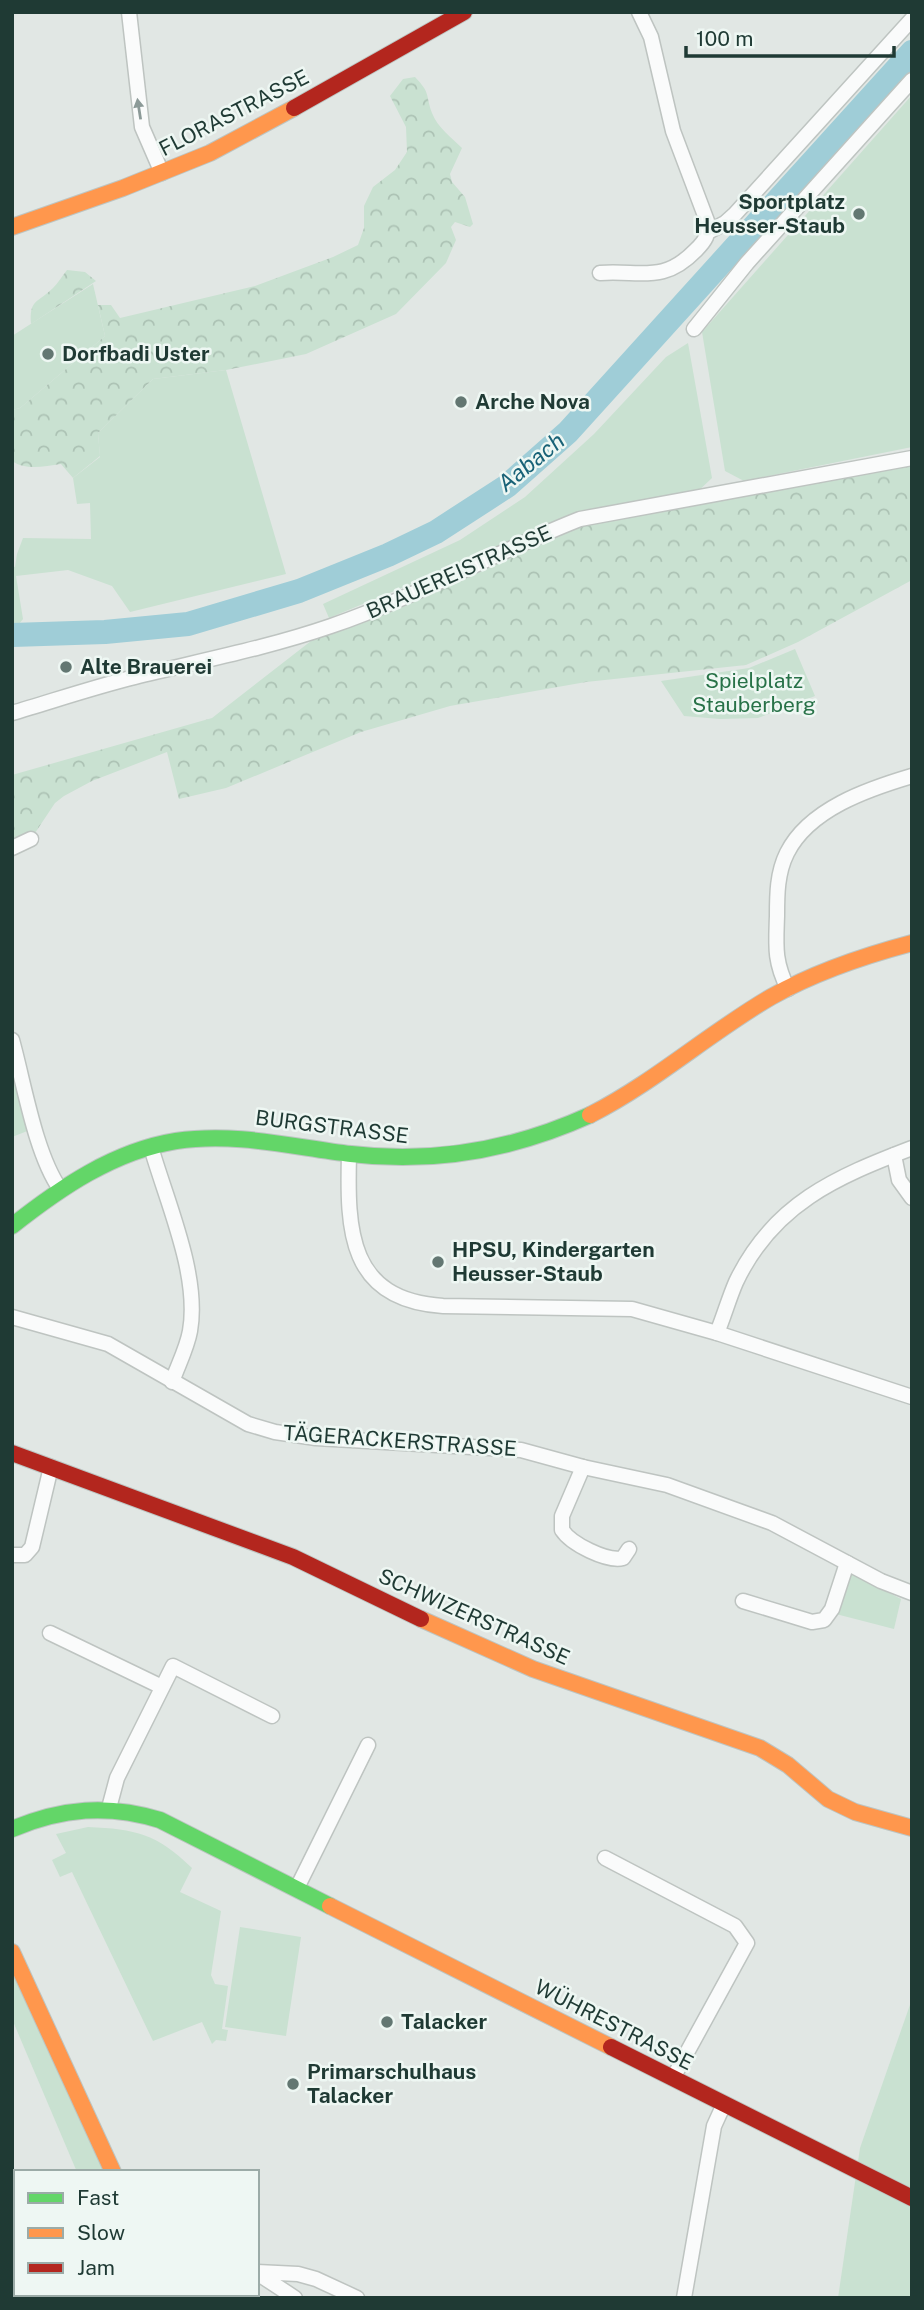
<svg xmlns="http://www.w3.org/2000/svg" width="924" height="2310" font-family="'Public Sans',sans-serif">
<style>
.green{fill:#c9e1d1}
.forest{fill:url(#forest-crowns)}
.lines{fill:none;stroke-linecap:round;stroke-linejoin:round}
.river{stroke:#9fcdd7;stroke-width:24}
.street-casing{stroke:#bec4c1;stroke-width:17}
.fast-casing{stroke:#bdc5c2;stroke-width:18}
.slow-casing{stroke:#bdc5c2;stroke-width:18}
.jam-casing{stroke:#bdc5c2;stroke-width:18}
.street{stroke:#fafbfb;stroke-width:14}
.fast{stroke:#63d668;stroke-width:16}
.slow{stroke:#ff974d;stroke-width:16}
.jam{stroke:#b3261e;stroke-width:16}
.oneway{fill:#8c9a98}
.poi-dot{fill:#637772;stroke:#eef7f3;stroke-width:2.5}
.labels{text-anchor:middle;stroke-width:5;stroke-linejoin:round;paint-order:stroke}
.street-label{font-size:21px;fill:#1f3a34;stroke:#eef7f3}
.poi-label{font-size:21px;font-weight:bold;fill:#1f3a34;stroke:#eef7f3;text-anchor:start}
.park-label{font-size:21px;fill:#287248;stroke:#eef7f3}
.water-label{font-size:23px;font-style:italic;fill:#186277;stroke:#eef7f3}
</style>
<defs>
<pattern id="forest-crowns" width="20" height="18" patternUnits="userSpaceOnUse" patternTransform="scale(1.75)"><rect width="20" height="18" fill="#c9e1d1"/><path d="M2 6a3 3 0 1 1 6 0M12 15a3 3 0 1 1 6 0" fill="none" stroke="#acc2b4"/></pattern>
</defs>
<rect width="100%" height="100%" fill="#e1e7e4"/>
<g class="green">
<polygon points="912,95 912,447 744,481 725,471 702,332"/>
<polygon points="93,284 105,336 20,408 12,410 12,336"/>
<polygon points="688,343 712,478 695,494 583,513 329,618 323,604 460,540 525,497 594,434 666,357"/>
<polygon points="226,370 286,574 130,612 112,586 68,570 16,576 23,619 19,624 12,624 12,566 15,567 17,554 23,538 91,539 90,503 77,504 73,478 100,457 98,433 153,379"/>
<polygon points="795,649 815,696 758,718 720,719 684,716 661,681 749,668"/>
<polygon points="12,1040 35,1128 12,1137"/>
<polygon points="848,1572 901,1599 894,1629 836,1614"/>
<path d="M 88,1827 C 136,1829 157,1834 192,1868 L 180,1892 L 221,1911 L 211,1975 L 215,1984 L 228,1986 L 222,2029 L 228,2030 L 226,2041 L 216,2040 L 212,2044 L 202,2022 L 153,2041 L 72,1872 L 60,1877 L 52,1860 L 66,1853 L 56,1834 Z"/>
<polygon points="240,1927 301,1937 286,2036 225,2027"/>
<polygon points="12,1972 104,2172 77,2172 12,2019"/>
<polygon points="912,1999 912,2298 838,2298 860,2148"/>
</g>
<g class="forest">
<path d="M 415,77 C 431,94 425,93 432,113 C 437,127 452,138 462,148 L 450,174 L 452,182 L 465,197 L 473,224 L 470,227 L 455,222 L 451,227 L 456,240 L 446,263 L 396,314 L 306,354 L 226,370 L 153,379 L 98,433 L 100,456 L 73,478 L 61,464 C 44,466 27,471 12,461 L 12,410 L 20,408 L 105,336 L 98,305 L 111,305 L 120,318 L 255,286 L 333,257 L 358,245 L 364,228 L 364,206 L 373,187 L 395,170 L 407,152 L 406,127 L 390,96 L 403,79 Z"/>
<path d="M 67,270 L 85,272 L 96,281 L 31,324 C 29,299 38,303 53,288 C 58,283 62,276 67,270 Z"/>
<polygon points="912,458 912,580 798,642 746,665 586,682 450,706 361,732 226,788 179,799 167,752 92,781 64,796 55,803 31,839 12,848 12,775 212,718 329,627 580,519"/>
</g>
<g class="lines">
<polyline class="river" points="12,635 105,632 188,624 299,591 388,555 436,532 507,486 568,432 912,52"/>
<defs>
<g id="street">
<polyline points="129,12 142,127 162,173"/>
<polyline points="708,232 725,223 735,214 912,19"/>
<path d="M 600,273 C 641,270 663,284 696,250 C 705,241 710,234 707,221 L 673,131 L 651,37 L 639,12"/>
<polyline points="694,329 747,263 912,80"/>
<path d="M 12,713 C 53,701 94,687 135,677 C 200,661 267,648 331,626 C 416,597 496,552 580,519 L 912,458"/>
<polyline points="12,848 31,839"/>
<path d="M 788,989 C 774,961 776,946 777,916 C 777,895 777,873 787,853 C 809,809 868,789 912,776"/>
<path d="M 12,1040 C 24,1083 35,1153 60,1189"/>
<path d="M 151,1147 C 166,1200 200,1275 190,1331 C 187,1348 178,1365 172,1382"/>
<path d="M 349,1154 C 347,1230 348,1300 443,1306 L 632,1309 L 717,1333 L 912,1397"/>
<polyline points="894,1155 899,1180 912,1198"/>
<polyline points="12,1317 108,1344 248,1424 275,1432 316,1438 521,1450 583,1467 667,1485 772,1523 881,1581 912,1593"/>
<path d="M 717,1333 C 724,1316 729,1298 736,1282 C 773,1204 836,1177 912,1148"/>
<path d="M 583,1467 L 562,1516 L 562,1530 C 571,1544 607,1562 623,1558 L 629,1549"/>
<polyline points="12,1555 25,1555 32,1547 51,1467"/>
<polyline points="743,1601 812,1622 824,1620 832,1609 847,1563"/>
<polyline points="50,1633 162,1687"/>
<polyline points="109,1808 117,1778 173,1666 272,1716"/>
<polyline points="605,1858 735,1926 747,1943 673,2078"/>
<polyline points="297,1888 368,1745"/>
<polyline points="257,2272 298,2274 316,2279 357,2298"/>
<polyline points="257,2273 295,2298"/>
<polyline points="684,2298 714,2126 724,2104"/>
</g>
<g id="fast">
<path d="M 12,1226 C 60,1188 114,1151 176,1141 C 236,1132 292,1147 351,1154 C 434,1164 515,1149 590,1115"/>
<path d="M 12,1829 C 62,1808 108,1804 160,1820 L 330,1906"/>
</g>
<g id="slow">
<polyline points="12,227 123,188 210,153 294,108"/>
<path d="M 590,1115 C 655,1082 709,1033 771,997 C 815,972 863,956 912,943"/>
<polyline points="421,1619 533,1669 760,1748 788,1765 828,1799 855,1812 912,1828"/>
<polyline points="330,1906 611,2047"/>
<polyline points="12,1952 113,2172"/>
</g>
<g id="jam">
<polyline points="294,108 464,12"/>
<polyline points="12,1453 293,1557 421,1619"/>
<polyline points="611,2047 912,2198"/>
<polyline points="169,2294 171,2298"/>
</g>
</defs>
<use href="#street" class="street-casing"/>
<use href="#fast" class="fast-casing"/>
<use href="#slow" class="slow-casing"/>
<use href="#jam" class="jam-casing"/>
<use href="#street" class="street"/>
<use href="#fast" class="fast"/>
<use href="#slow" class="slow"/>
<use href="#jam" class="jam"/>
</g>
<defs><path id="oneway-solid" d="M-6-.8H1V-3.2L6.5 0L1 3.2V.8H-6Z" transform="scale(1.75)"/></defs>
<use class="oneway" href="#oneway-solid" transform="translate(139 109) rotate(-99)"/>
<g class="poi-dot">
<circle cx="859" cy="214" r="7"/>
<circle cx="48" cy="354" r="7"/>
<circle cx="461" cy="402" r="7"/>
<circle cx="66" cy="667" r="7"/>
<circle cx="438" cy="1262" r="7"/>
<circle cx="387" cy="2022" r="7"/>
<circle cx="293" cy="2084" r="7"/>
</g>
<g class="labels">
<g class="street-label">
<text transform="translate(234 113) rotate(-27)" y="7">FLORASTRASSE</text>
<text transform="translate(459 572) rotate(-24)" y="7">BRAUEREISTRASSE</text>
<text transform="translate(332 1127) rotate(7)" y="7">BURGSTRASSE</text>
<text transform="translate(400 1441) rotate(4)" y="7">TÄGERACKERSTRASSE</text>
<text transform="translate(474 1617) rotate(24)" y="7">SCHWIZERSTRASSE</text>
<text transform="translate(614 2025) rotate(27)" y="7">WÜHRESTRASSE</text>
</g>
<g class="poi-label">
<text x="845" y="209" text-anchor="end">Sportplatz<tspan x="845" dy="24">Heusser-Staub</tspan></text>
<text x="62" y="361">Dorfbadi Uster</text>
<text x="475" y="409">Arche Nova</text>
<text x="80" y="674">Alte Brauerei</text>
<text x="452" y="1257">HPSU, Kindergarten<tspan x="452" dy="24">Heusser-Staub</tspan></text>
<text x="401" y="2029">Talacker</text>
<text x="307" y="2079">Primarschulhaus<tspan x="307" dy="24">Talacker</tspan></text>
</g>
<g class="park-label">
<text x="754" y="688">Spielplatz<tspan x="754" dy="24">Stauberberg</tspan></text>
</g>
<g class="water-label">
<text transform="translate(531 462) rotate(-39)" y="8">Aabach</text>
</g>
</g>
<rect width="924" height="2310" fill="none" stroke="#1f3a34" stroke-width="28"/>
<rect x="14" y="2170" width="245" height="126" fill="#eef7f3" stroke="#9baba7" stroke-width="2"/>
<rect x="28" y="2193" width="35" height="10" fill="#63d668" stroke="#9baba7" stroke-width="2"/>
<text x="77" y="2205" font-size="21" fill="#1f3a34">Fast</text>
<rect x="28" y="2228" width="35" height="10" fill="#ff974d" stroke="#9baba7" stroke-width="2"/>
<text x="77" y="2240" font-size="21" fill="#1f3a34">Slow</text>
<rect x="28" y="2263" width="35" height="10" fill="#b3261e" stroke="#9baba7" stroke-width="2"/>
<text x="77" y="2275" font-size="21" fill="#1f3a34">Jam</text>
<path d="M686 46v10h208v-10" fill="none" stroke="#1f3a34" stroke-width="3.5"/>
<text x="696" y="46" font-size="21" fill="#1f3a34" stroke="#eef7f3" stroke-width="5" paint-order="stroke">100 m</text>
</svg>
